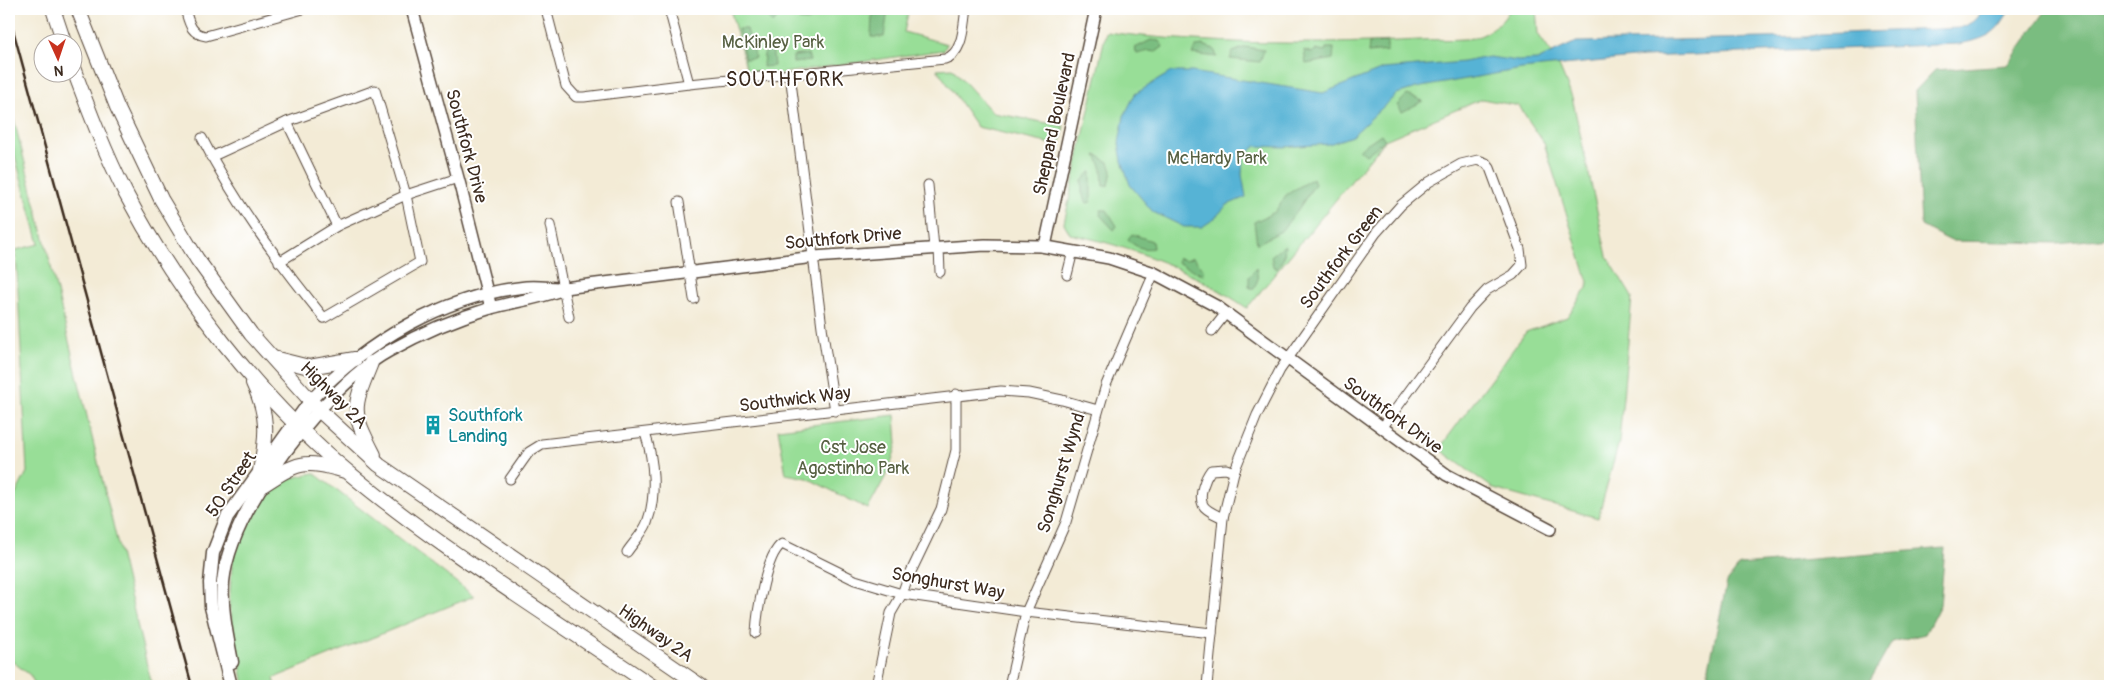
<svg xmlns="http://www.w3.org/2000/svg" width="2119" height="695" font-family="Pangolin,sans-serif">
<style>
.green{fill:#98de97;stroke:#6a845a}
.forest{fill:#7abd80;stroke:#5a744f}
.water{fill:#57b3d5;stroke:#496e7a}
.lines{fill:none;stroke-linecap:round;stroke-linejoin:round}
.minor-casing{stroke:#57473a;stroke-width:11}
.tertiary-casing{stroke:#57473a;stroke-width:14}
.secondary-casing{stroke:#57473a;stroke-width:15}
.primary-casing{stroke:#57473a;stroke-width:16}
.minor{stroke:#fff;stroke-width:9}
.tertiary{stroke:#fff;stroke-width:11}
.secondary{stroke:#fff;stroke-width:12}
.primary{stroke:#fff;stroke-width:14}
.rail{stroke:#3b2a1e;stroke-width:2.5}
.labels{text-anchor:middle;stroke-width:4;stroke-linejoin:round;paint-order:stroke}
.park-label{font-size:18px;fill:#576042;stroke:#fff}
.street-label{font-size:18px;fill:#3b2a1e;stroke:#fff}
.culture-label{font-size:18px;fill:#0d838f;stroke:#fff;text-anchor:start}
.quarter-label{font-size:20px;letter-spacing:1px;fill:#3b2a1e;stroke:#fff}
</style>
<rect width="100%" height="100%" fill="#fff"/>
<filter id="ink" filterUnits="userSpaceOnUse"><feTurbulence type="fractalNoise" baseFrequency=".02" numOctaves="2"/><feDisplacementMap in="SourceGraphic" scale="10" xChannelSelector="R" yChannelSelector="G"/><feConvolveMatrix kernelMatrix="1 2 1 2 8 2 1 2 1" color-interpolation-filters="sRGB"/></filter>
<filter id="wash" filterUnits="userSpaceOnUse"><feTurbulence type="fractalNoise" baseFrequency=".0096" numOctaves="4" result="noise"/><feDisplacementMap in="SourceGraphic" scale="20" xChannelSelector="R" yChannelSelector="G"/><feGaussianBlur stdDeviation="1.12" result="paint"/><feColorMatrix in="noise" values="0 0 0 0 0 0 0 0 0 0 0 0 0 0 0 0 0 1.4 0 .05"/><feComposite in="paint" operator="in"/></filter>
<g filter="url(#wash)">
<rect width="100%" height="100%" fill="#f3ebd6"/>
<g class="green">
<polygon points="730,9 909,9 904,32 947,44 944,50 749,78"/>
<path d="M 1510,9 L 1536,9 L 1538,34 L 1557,61 L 1572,97 L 1607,256 L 1632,297 L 1619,442 L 1598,518 L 1494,489 L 1439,449 L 1526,332 L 1567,317 L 1589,285 L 1544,143 L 1519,106 L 1482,99 L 1385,140 L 1247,308 C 1191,270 1137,248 1070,234 L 1064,223 L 1106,32 C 1211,45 1315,45 1420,40 C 1433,39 1471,41 1480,36 C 1494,30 1503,22 1510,9 Z"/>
<polygon points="952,68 993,113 1064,126 1060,146 977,127 937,69"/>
<polygon points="9,100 46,246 152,686 36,686 30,675 9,659 9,507 27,472 16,250 39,244 9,134"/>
<polygon points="895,415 897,444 889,470 868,509 807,478 786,474 778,429"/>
<polygon points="314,473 474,596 274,678 276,686 244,686 229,604 234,539 275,482"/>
</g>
<g class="forest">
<polygon points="771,9 778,9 783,12 773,23 768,19 767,12"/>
<polygon points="805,9 812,9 810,21 799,20"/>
<polygon points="876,9 888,9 884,37 871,37 872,17"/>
<polygon points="2047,9 2110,9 2110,238 2057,243 1951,241 1921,226 1915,91 1935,70 2008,65"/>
<polygon points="738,29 747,29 755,58 745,59"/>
<polygon points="1151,40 1160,41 1163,47 1156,52 1149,51 1137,54 1135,48"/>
<polygon points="1387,42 1387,51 1368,53 1369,43"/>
<polygon points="772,44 774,66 763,67 764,54"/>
<polygon points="1203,45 1214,49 1217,57 1192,54 1197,46"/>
<polygon points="1246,47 1264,50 1260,62 1230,59 1233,52"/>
<polygon points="1326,48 1334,48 1333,59 1306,64 1304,50 1312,53 1315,50 1325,52"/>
<polygon points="808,54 810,61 793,63 793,56"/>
<polygon points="1407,95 1423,101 1402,112 1397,105"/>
<polygon points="1381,134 1385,140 1366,155 1359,149"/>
<polygon points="1096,155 1109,162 1112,171 1109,185 1103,186 1102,169"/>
<polygon points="1091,171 1091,202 1087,203 1082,193 1082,181"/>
<polygon points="1313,178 1315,184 1297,211 1281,231 1257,244 1254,222 1275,212 1286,195"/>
<polygon points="1101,210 1107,210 1117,226 1114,230 1100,215"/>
<path d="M 1132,234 L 1152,241 L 1153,248 C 1144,250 1134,247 1128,239 Z"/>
<polygon points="1285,245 1284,257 1277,269 1273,266 1271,256"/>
<polygon points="1193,257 1204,270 1203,275 1177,262 1179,258 1185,260"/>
<polygon points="1256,268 1258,279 1254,289 1249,287 1249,277"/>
<polygon points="1945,548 1940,605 1925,634 1892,642 1867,686 1705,686 1727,582 1740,565"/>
</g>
<path class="water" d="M 1982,9 L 2010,9 C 1996,35 1988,38 1959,44 L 1644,57 L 1522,69 L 1416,88 L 1397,94 L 1352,136 L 1329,144 L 1283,147 L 1256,146 L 1243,157 L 1242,175 L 1246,197 L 1227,205 L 1214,219 L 1202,227 L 1184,227 L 1153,212 L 1130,185 L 1122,161 L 1119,143 L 1124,116 L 1135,94 L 1171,72 L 1192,72 L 1323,93 L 1383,69 L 1463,62 L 1489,57 L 1518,61 L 1537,60 L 1576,42 L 1807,37 L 1819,34 L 1959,28 C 1971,24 1978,21 1982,9 Z"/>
</g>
<g filter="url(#ink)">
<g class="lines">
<defs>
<g id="minor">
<path d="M 185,9 C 189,22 190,34 206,36 L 303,9"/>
<path d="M 546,9 L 566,86 L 576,97 L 584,97 L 689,84 L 945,59 C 964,53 963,25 966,9"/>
<polyline points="669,9 689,84"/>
<polyline points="790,74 822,327 835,411"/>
<polyline points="287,122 337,226"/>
<path d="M 202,138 C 235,203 278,261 324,318 L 420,262 L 406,195 L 375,90 L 287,122 L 211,157"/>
<polyline points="928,185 934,248"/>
<polyline points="679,202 694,299"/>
<polyline points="550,225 569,317"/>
<polyline points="939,248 940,272"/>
<polyline points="279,262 337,226 406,195 458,178"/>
<polyline points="1067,275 1073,251"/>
<polyline points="1212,331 1226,313"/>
<polyline points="510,479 529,452 542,444 1001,391 1029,393 1062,400 1098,410"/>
<path d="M 1223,518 C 1217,515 1206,511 1203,505 C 1198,495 1205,478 1211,470 L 1226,469 L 1234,472"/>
<path d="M 627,552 C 633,543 643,533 647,523 C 657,496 654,460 645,433"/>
<path d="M 756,633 C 757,613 766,554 782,544 L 855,580 L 902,594 L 1026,612 L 1212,633"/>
<polyline points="876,686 891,613 902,594 907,580 941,509 956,450 956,394"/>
<polyline points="1009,686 1026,612 1066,522 1106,385 1154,273"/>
<polyline points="1207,686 1223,518 1234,472 1257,415 1280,370 1376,233 1401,205 1429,182 1461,164 1478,160 1486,163 1490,168 1520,249 1522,265 1513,275 1487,290 1470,308 1382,428"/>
</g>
<g id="tertiary">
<polyline points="412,9 461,189 491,308"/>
<polyline points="1045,246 1096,9"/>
<path d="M 311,400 C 366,342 444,295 526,287 C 538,286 552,288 564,288 L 814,257 L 985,245 L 1041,246 L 1109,258 L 1154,273 L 1216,306 L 1447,475 L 1550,529"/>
<path d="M 319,410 C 340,389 363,365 389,351 C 421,333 457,318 491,308 C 513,302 536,299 558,291"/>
</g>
<g id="secondary">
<path d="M 232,662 C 227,636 221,609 223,582 C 229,523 281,453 319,410"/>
<polyline points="231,686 211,607 210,583 213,553 227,517 311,400"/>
</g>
<g id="primary">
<polyline points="53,9 64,42"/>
<polyline points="78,9 117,107 161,199 197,259 251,334 319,410 379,465 701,686"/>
<path d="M 72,65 C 88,108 105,153 126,194 C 178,293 262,401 348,472 C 443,551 550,616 652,686"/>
<polyline points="273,358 309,367 355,359"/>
<path d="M 371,363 C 352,410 351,410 374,455"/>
<path d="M 253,383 C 269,416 267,437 260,471"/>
<path d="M 263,485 C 298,462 303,459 345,471"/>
</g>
</defs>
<use href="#minor" class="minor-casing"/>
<use href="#tertiary" class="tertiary-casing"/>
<use href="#secondary" class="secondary-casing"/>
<use href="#primary" class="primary-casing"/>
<use href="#minor" class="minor"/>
<use href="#tertiary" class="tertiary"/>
<use href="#secondary" class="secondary"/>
<use href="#primary" class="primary"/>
<polyline class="rail" points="9,15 192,686"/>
</g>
</g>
<defs>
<symbol id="building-bare" viewBox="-9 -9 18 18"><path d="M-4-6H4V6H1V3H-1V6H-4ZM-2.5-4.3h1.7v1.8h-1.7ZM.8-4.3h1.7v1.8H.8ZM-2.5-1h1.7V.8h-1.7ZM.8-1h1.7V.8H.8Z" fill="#0f9aa8" stroke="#fff" stroke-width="2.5" paint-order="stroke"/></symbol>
</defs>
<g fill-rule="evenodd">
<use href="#building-bare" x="419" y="411" width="28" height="28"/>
</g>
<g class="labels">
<g class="park-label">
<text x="773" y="48">McKinley Park</text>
<text x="1217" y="164">McHardy Park</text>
<text x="853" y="453">Cst Jose<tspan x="853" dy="21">Agostinho Park</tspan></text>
</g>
<g class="street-label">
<text transform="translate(1054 124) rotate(-78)" y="6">Sheppard Boulevard</text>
<text transform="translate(467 146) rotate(75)" y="6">Southfork Drive</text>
<text transform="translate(843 238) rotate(-5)" y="6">Southfork Drive</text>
<text transform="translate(1341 257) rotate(-53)" y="6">Southfork Green</text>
<text transform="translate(334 395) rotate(45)" y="6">Highway 2A</text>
<text transform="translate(795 399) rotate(-7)" y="6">Southwick Way</text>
<text transform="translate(1393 415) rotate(36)" y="6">Southfork Drive</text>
<text transform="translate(1061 473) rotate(-73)" y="6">Songhurst Wynd</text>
<text transform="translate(231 484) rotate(-56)" y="6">50 Street</text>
<text transform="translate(948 583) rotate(10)" y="6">Songhurst Way</text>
<text transform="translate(656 633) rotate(35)" y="6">Highway 2A</text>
</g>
<g class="culture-label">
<text x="448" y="421">Southfork<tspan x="448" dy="21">Landing</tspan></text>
</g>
<g class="quarter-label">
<text x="785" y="86">SOUTHFORK</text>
</g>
</g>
<rect width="2119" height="695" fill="none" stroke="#fff" stroke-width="30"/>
<g transform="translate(58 58) rotate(177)"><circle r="24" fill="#ffffff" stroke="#b1aaa5"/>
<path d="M0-4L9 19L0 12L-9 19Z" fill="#c8321e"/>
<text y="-8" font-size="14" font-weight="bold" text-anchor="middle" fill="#3b2a1e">N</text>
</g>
</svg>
